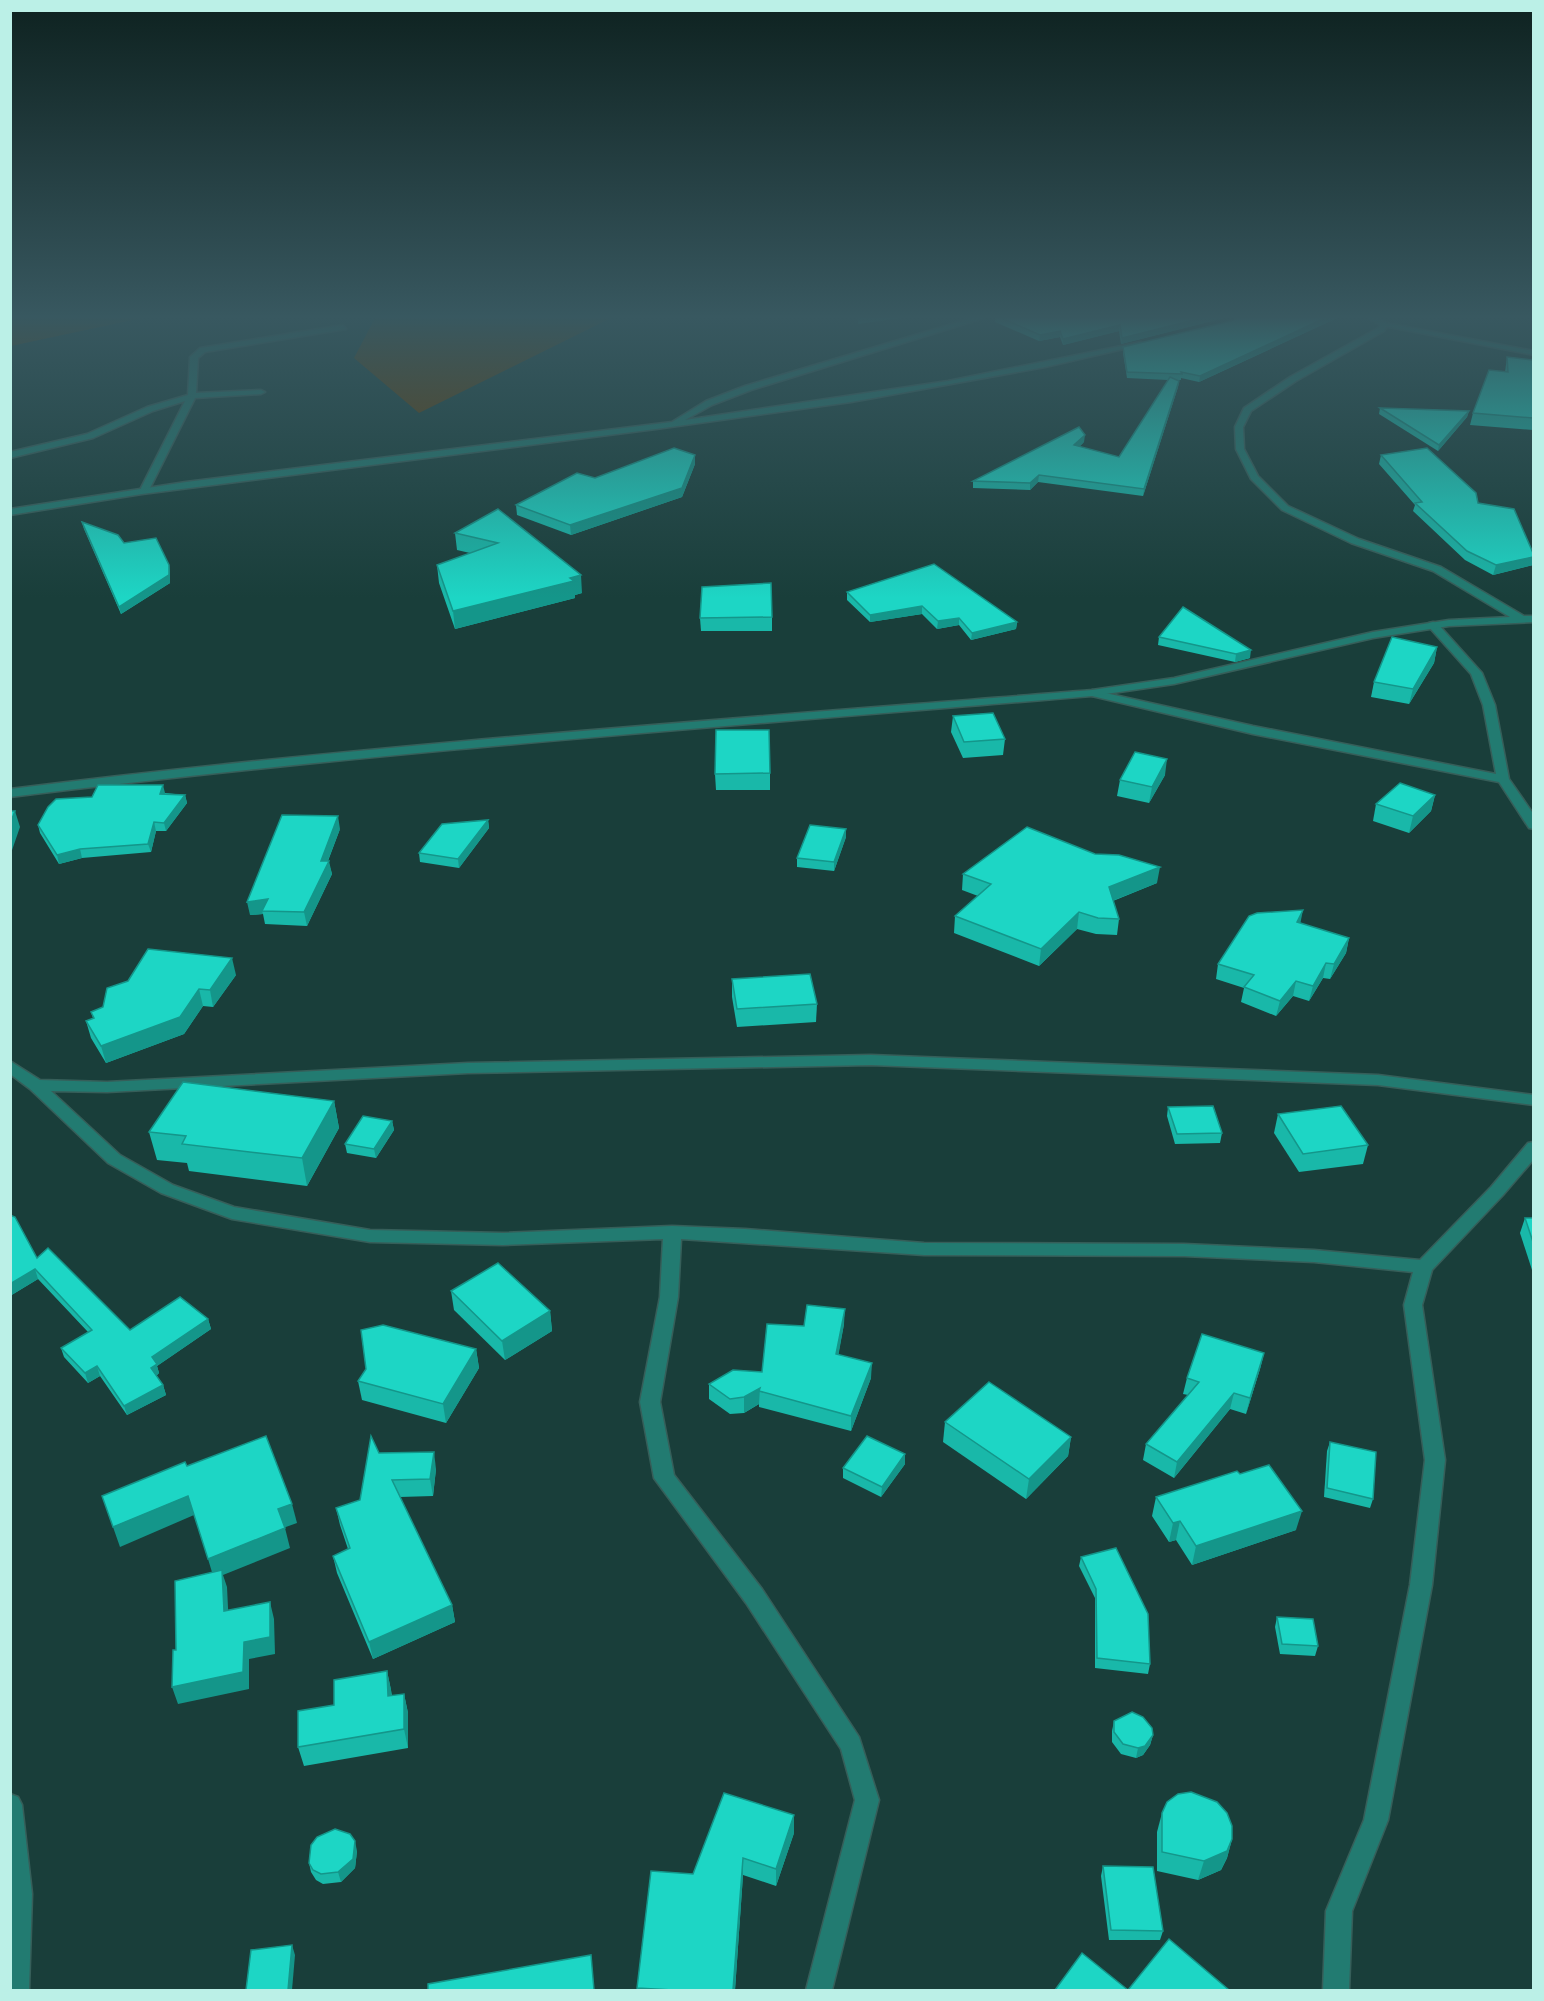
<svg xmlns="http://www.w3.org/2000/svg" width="1544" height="2001" font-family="Rubik,sans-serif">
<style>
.green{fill:#683a00}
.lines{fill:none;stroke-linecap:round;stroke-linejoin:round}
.service-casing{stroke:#365e59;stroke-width:3}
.minor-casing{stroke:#365e59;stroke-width:3}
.tertiary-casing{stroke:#365e59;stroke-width:3}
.service{fill:#227b71;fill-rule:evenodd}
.minor{fill:#227b71;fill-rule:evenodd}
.tertiary{fill:#227b71;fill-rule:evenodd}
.wall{fill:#19b8a9}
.shaded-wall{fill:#14968a}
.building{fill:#1dd6c5;stroke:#14968a;stroke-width:1.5}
</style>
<rect width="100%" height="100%" fill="#193e3a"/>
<g class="green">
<polygon points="11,318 142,318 11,346"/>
<polygon points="375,318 611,318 419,413 354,358"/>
</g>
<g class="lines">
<defs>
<polygon id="service" points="343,325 346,329 205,352 198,358 196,393 261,390 265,392 261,394 195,398 148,492 140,490 185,401 153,411 93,438 10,458 10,452 87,434 147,407 188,395 190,357 200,348"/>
<g id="minor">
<polygon points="972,318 984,318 751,390 712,405 685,420 948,381 1141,342 1145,344 1045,367 851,402 656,429 142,494 10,515 10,509 186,482 672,422 706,401 745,386"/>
<polygon points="1381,322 1534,351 1534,355 1384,326"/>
<polygon points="1433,622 1437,623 1482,673 1495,705 1509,779 1534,815 1534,829 1529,828 1499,782 1253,734 1092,696 1086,693 1092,690 1253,726 1496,774 1483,705 1471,674 1429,627 1429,623"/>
<polygon points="871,1055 1378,1075 1534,1095 1534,1105 1378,1085 871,1065 468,1073 107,1092 51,1091 120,1155 173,1185 234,1207 370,1230 503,1233 672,1226 745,1229 924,1243 1184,1244 1314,1250 1420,1260 1491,1187 1528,1143 1534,1142 1534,1159 1503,1195 1432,1270 1422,1305 1445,1460 1432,1585 1388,1820 1352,1911 1349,1990 1323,1990 1326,1911 1364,1820 1410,1585 1425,1460 1404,1305 1413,1272 1314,1262 1184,1256 924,1255 681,1239 678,1297 660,1402 674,1475 762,1589 859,1737 879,1800 832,1990 806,1990 855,1800 841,1749 746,1603 654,1478 640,1402 660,1297 663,1239 503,1245 370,1242 232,1219 161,1193 108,1163 30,1089 10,1074 10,1061 40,1080 107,1082 468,1063"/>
<polygon points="10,1794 18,1797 22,1805 32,1894 29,1990 10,1990"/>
</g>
<path id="tertiary" d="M 1368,318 L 1378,318 L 1388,324 L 1384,331 L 1296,381 L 1251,411 L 1243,427 L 1244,449 L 1258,476 L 1288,506 L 1359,539 L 1441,567 L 1524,616 L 1534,616 L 1534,622 L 1449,626 L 1373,638 L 1174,684 L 1092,696 C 731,726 370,752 10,797 L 10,789 C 370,744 731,719 1092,690 L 1174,678 L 1373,632 L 1449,620 L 1510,617 L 1433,571 L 1351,543 L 1282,510 L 1251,479 L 1236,449 L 1235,427 L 1244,408 L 1290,377 L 1378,328 L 1380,325 Z"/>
</defs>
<use href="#service" class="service-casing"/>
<use href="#minor" class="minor-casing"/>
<use href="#tertiary" class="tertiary-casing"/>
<use href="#service" class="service"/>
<use href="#minor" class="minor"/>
<use href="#tertiary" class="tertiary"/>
</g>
<g class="wall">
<polygon points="995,318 1224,318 1121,344 1119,331 1063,345 1060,337 1039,341 995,322"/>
<polygon points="1238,318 1337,318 1199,382 1181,378 1181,380 1177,380 1179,381 1178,387 1143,496 1038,482 1030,490 973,488 973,481 1084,442 1079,447 1119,457 1168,380 1127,378 1123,353 1123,347 1231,321"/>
<polygon points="1507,357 1532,360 1533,358 1533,430 1470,425 1473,413 1505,372"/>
<polygon points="1380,408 1469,411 1467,417 1438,451 1379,414"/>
<polygon points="695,455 695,464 682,497 571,535 517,515 516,505 595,478"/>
<polygon points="1381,455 1478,503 1533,565 1493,575 1465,560 1413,511 1415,505 1379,464"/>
<polygon points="498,509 582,593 575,595 575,598 455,629 439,583 437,565 470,553 457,550 455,533"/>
<polygon points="82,522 169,565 170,573 170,583 121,614 84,529"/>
<polygon points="847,592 1017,622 1016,629 971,640 959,625 937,629 922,614 870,622 847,600"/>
<polygon points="1183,607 1250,658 1235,662 1158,645 1159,637"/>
<polygon points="772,617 772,631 701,631 700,618"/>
<polygon points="1437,647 1434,663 1409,704 1371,697 1374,682"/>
<polygon points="953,716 1005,739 1003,755 963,758 951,732"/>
<polygon points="770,773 770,790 716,790 715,774"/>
<polygon points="1165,775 1149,803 1117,796 1120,780"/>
<polygon points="165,793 185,795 187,803 166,831 156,831 151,852 82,858 59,864 40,833 38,825"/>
<polygon points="1435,795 1431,811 1409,833 1373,821 1376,804"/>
<polygon points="488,820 489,828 459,868 420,862 419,853"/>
<polygon points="340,829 328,861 332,874 307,926 265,924 263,914 250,915"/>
<polygon points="846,829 846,837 834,871 797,867 797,858"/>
<polygon points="963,874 1157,883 1113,901 1119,919 1117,935 1096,934 1077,929 1039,966 954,933 955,916 978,896 962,890"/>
<polygon points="1300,923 1349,938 1346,953 1330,979 1323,978 1309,1001 1293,996 1276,1016 1241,1002 1244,988 1216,979 1218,964"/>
<polygon points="236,975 213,1007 203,1006 184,1034 106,1063 91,1038 86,1021 93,1018 91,1012"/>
<polygon points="732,979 817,1004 816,1022 737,1027 732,997"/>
<polygon points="334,1101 339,1128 307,1186 189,1171 187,1163 157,1160 149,1132"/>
<polygon points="1168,1107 1222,1133 1220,1143 1175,1144 1167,1116"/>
<polygon points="1278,1114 1368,1145 1363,1164 1299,1172 1274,1133"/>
<polygon points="392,1121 394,1130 376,1158 347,1153 345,1144"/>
<polygon points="10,1215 37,1258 130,1330 208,1319 211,1329 157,1366 159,1373 156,1376 163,1385 166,1395 127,1415 100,1376 88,1383 64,1357 61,1348 88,1332 38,1279 10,1296"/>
<polygon points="1525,1218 1533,1218 1533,1273 1520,1233"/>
<polygon points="451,1291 550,1311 552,1331 505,1360 454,1310"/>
<polygon points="844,1324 838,1355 871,1378 851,1431 759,1407 759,1404 744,1413 730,1414 709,1399 709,1384 762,1372 804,1326"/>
<polygon points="476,1349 479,1368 446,1423 362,1400 358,1381"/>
<polygon points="1264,1353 1260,1369 1246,1414 1230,1409 1174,1478 1143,1460 1146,1444 1188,1395 1183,1394 1187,1378"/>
<polygon points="945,1422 1071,1437 1068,1456 1026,1499 943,1442"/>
<polygon points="1330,1442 1373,1499 1370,1508 1324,1497 1327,1451"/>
<polygon points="379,1453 436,1469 433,1496 400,1497 452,1605 455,1622 373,1659 337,1573 333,1556 348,1549 340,1525 336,1508 360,1500"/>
<polygon points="905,1454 905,1464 881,1497 843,1478 843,1468"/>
<polygon points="1240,1474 1296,1530 1192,1565 1176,1540 1169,1542 1152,1516 1156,1497"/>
<polygon points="1081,1557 1150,1664 1148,1674 1095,1668 1095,1598 1079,1566"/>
<polygon points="1277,1617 1318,1646 1315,1656 1280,1654 1275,1627"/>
<polygon points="387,1671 391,1690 392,1696 404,1694 408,1713 408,1748 304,1766 298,1747 334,1705"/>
<polygon points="1114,1721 1153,1735 1150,1745 1143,1755 1136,1758 1121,1754 1112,1742 1112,1731"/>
<polygon points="1162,1813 1232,1839 1227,1858 1221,1870 1198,1880 1157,1871 1157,1832"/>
<polygon points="794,1833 776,1886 743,1875 735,1990 637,1990 637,1988 693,1874"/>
<polygon points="357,1851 355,1868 341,1882 323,1884 316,1880 311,1872 309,1863"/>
<polygon points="1103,1866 1163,1931 1160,1940 1109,1940 1101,1876"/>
</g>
<g class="shaded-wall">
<polygon points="858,318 901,318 858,324"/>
<polygon points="1202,318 1224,318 1121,344 1122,338"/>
<polygon points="1325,318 1337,318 1199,382 1200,376"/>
<polygon points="1120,325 1119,331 1063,345 1063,339"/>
<polygon points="1060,331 1060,337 1039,341 1040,335"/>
<polygon points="1179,381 1178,387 1143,496 1144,489"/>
<polygon points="1469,411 1467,417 1438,451 1439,445"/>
<polygon points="1085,435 1084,442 1073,452 1074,445"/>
<polygon points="695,455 695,464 682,497 571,535 570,525"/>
<polygon points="1039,475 1038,482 1030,490 1030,483"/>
<polygon points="1533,557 1533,565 1493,575 1496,565"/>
<polygon points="169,565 170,573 170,583 121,614 119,607"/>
<polygon points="581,575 582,593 575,595 575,598 455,629 453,611"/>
<polygon points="922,606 922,614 870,622 870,615"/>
<polygon points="959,618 959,625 937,629 938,621"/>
<polygon points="1017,622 1016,629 971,640 972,633"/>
<polygon points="1437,647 1434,663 1409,704 1413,689"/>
<polygon points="1251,650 1250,658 1235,662 1236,654"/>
<polygon points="1167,759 1165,775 1149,803 1152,787"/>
<polygon points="163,785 165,793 162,802 160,794"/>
<polygon points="185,795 187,803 166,831 164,823"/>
<polygon points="1435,795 1431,811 1409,833 1413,816"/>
<polygon points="15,811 20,827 10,856 10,824"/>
<polygon points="338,816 340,829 325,868 329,861 332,874 307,926 304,912 321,861"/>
<polygon points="488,820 489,828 459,868 458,859"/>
<polygon points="154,822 156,831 151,852 148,844"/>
<polygon points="846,829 846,837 834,871 834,862"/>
<polygon points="80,849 82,858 59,864 57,855"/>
<polygon points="1160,867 1157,883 1107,903 1109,887"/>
<polygon points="268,899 262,911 263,914 250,915 247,902"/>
<polygon points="1303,910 1300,925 1297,922"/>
<polygon points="1079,912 1077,929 1039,966 1041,949"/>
<polygon points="1349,938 1346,953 1330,979 1334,964"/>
<polygon points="232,958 236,975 213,1007 210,990"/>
<polygon points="1326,963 1323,978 1309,1001 1313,986"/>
<polygon points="1296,981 1293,996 1276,1016 1280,1001"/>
<polygon points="199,989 203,1006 184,1034 106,1063 101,1046"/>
<polygon points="334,1101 339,1128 307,1186 302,1158"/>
<polygon points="392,1121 394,1130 376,1158 374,1149"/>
<polygon points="35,1269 38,1279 10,1296 10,1284"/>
<polygon points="845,1309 844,1324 836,1369 836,1354"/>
<polygon points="550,1311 552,1331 505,1360 502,1341"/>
<polygon points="208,1319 211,1329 157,1366 159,1373 154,1378 151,1368 152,1357"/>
<polygon points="476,1349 479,1368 446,1423 443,1404"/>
<polygon points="1264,1353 1260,1369 1246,1414 1250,1398"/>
<polygon points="872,1363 871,1378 851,1431 851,1416"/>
<polygon points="97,1366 100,1376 88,1383 85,1373"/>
<polygon points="163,1385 166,1395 127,1415 124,1406"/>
<polygon points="760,1388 759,1404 744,1413 744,1397"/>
<polygon points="1234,1393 1230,1409 1174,1478 1177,1462"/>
<polygon points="1071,1437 1068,1456 1026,1499 1029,1479"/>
<polygon points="434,1452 436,1469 433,1496 430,1479"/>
<polygon points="905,1454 905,1464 881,1497 882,1487"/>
<polygon points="188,1496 194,1515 120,1547 113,1527"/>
<polygon points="292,1504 297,1523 283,1528 278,1509"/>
<polygon points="1302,1511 1296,1530 1192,1565 1196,1546"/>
<polygon points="1180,1521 1176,1540 1169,1542 1173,1523"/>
<polygon points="285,1528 290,1548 223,1575 227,1587 229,1628 208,1559"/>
<polygon points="270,1602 274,1619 275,1654 249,1659 249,1689 178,1704 172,1687 244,1642"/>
<polygon points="452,1605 455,1622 373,1659 369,1642"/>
<polygon points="387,1671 391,1690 392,1716 388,1696"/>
<polygon points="404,1694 408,1713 408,1748 404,1729"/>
<polygon points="1153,1735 1150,1745 1143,1755 1136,1758 1138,1748"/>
<polygon points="794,1815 794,1833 776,1886 776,1869"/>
<polygon points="1232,1839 1227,1858 1221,1870 1198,1880 1204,1861"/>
<polygon points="355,1841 357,1851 355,1868 341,1882 338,1872"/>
<polygon points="743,1858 743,1875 735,1990 733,1990"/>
<polygon points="292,1945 295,1955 292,1990 288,1990"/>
</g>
<g class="building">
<polygon points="1001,318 1202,318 1122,338 1120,325 1063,339 1060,331 1040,335"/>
<polygon points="1238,318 1325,318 1200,376 1181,372 1182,374 1127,372 1123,347 1231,321"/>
<polygon points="1507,357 1532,360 1533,358 1533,418 1473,413 1489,370 1508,372"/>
<polygon points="1170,377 1179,381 1144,489 1039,475 1030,483 973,481 1079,427 1085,435 1074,445 1119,457"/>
<polygon points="1380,408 1469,411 1439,445"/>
<polygon points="674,448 695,455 682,488 570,525 516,505 577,473 595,478"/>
<polygon points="1427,448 1476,493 1478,503 1514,509 1533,553 1533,557 1496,565 1467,551 1415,503 1422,502 1381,455"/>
<polygon points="498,509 581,575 570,578 574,581 453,611 437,565 498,543 455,533"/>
<polygon points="82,522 118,535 124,543 156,538 169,565 169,575 119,607"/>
<polygon points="934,564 1017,622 972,633 959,618 938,621 922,606 870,615 847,592"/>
<polygon points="771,583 772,617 700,618 702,587"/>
<polygon points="1183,607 1251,650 1236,654 1159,637"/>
<polygon points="1392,637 1437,647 1413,689 1374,682"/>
<polygon points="993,713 1005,739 964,742 953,716"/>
<polygon points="716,730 769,730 770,773 715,774"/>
<polygon points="1135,752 1167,759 1152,787 1120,780"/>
<polygon points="1400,783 1435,795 1413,816 1376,804"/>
<polygon points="98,785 163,785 160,794 185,795 164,823 154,822 148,844 80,849 57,855 38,825 48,807 56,799 92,797"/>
<polygon points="10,811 15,811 10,824"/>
<polygon points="282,815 338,816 321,861 329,861 304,912 262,911 268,899 247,902"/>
<polygon points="488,820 458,859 419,853 442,824"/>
<polygon points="810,825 846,829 834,862 797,858"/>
<polygon points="1027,827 1095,854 1119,855 1160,867 1109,887 1119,919 1098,918 1079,912 1041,949 955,916 991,884 963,874"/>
<polygon points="1303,910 1297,922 1349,938 1334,964 1326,963 1313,986 1296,981 1280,1001 1244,987 1254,975 1218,964 1249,916 1257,913"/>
<polygon points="148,949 232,958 210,990 199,989 180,1017 101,1046 86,1021 94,1018 91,1012 103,1007 107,988 128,981"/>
<polygon points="810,974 817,1004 737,1009 732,979"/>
<polygon points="183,1082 334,1101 302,1158 182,1144 186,1136 149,1132"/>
<polygon points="1213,1106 1222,1133 1177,1134 1168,1107"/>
<polygon points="1341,1106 1368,1145 1303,1154 1278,1114"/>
<polygon points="363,1116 392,1121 374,1149 345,1144"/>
<polygon points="10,1215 15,1217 37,1258 48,1248 130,1330 180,1297 208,1319 152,1357 157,1364 151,1368 163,1385 124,1406 97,1366 85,1373 61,1348 92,1330 35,1269 10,1284"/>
<polygon points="1525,1218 1533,1218 1533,1242"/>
<polygon points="498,1263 550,1311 502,1341 451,1291"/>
<polygon points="807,1305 845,1309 836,1354 872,1363 851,1416 759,1391 760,1388 744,1397 730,1399 709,1384 733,1370 762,1372 767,1324 804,1326"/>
<polygon points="383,1325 476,1349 443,1404 358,1381 366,1369 361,1330"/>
<polygon points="1202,1334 1264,1353 1250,1398 1234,1393 1177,1462 1146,1444 1199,1382 1187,1378"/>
<polygon points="989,1382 1071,1437 1029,1479 945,1422"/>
<polygon points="266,1436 292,1504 278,1509 285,1528 208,1559 188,1496 113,1527 102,1496 185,1462 187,1466"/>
<polygon points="371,1436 379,1453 434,1452 430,1479 392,1480 452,1605 369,1642 333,1556 350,1548 336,1508 360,1500"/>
<polygon points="867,1436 905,1454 882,1487 843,1468"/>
<polygon points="1330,1442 1376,1452 1373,1499 1327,1488"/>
<polygon points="1269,1465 1302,1511 1196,1546 1180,1521 1173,1523 1156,1497 1237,1471 1240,1474"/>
<polygon points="1116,1548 1148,1614 1150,1664 1097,1658 1096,1589 1081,1557"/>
<polygon points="222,1570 224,1611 270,1602 270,1637 244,1642 243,1672 172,1687 173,1650 176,1650 175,1581"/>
<polygon points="1277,1617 1313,1619 1318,1646 1282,1644"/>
<polygon points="387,1671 388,1696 404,1694 404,1729 298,1747 298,1711 334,1705 334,1680"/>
<polygon points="1132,1712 1143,1717 1152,1728 1153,1735 1145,1746 1138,1748 1123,1744 1114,1732 1114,1721"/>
<polygon points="1191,1792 1217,1802 1227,1813 1232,1826 1232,1839 1227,1851 1204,1861 1162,1852 1162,1813 1167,1802 1178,1794"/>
<polygon points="724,1793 794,1815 776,1869 743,1858 733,1990 673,1990 637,1988 651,1871 693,1874"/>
<polygon points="335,1829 350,1834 355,1841 353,1859 338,1872 321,1874 313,1870 309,1863 311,1845 317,1837"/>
<polygon points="1103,1866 1153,1867 1163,1931 1111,1930"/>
<polygon points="1169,1939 1229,1990 1055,1990 1082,1953 1128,1990"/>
<polygon points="292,1945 288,1990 246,1990 251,1950"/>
<polygon points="591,1955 594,1990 428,1990 428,1984"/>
</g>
<linearGradient id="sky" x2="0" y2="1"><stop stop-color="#0e2220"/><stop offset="0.53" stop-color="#385860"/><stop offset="1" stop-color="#385860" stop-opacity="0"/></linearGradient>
<rect width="1544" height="598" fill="url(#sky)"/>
<rect width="1544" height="2001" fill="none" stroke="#bbf0e7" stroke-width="24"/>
</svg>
